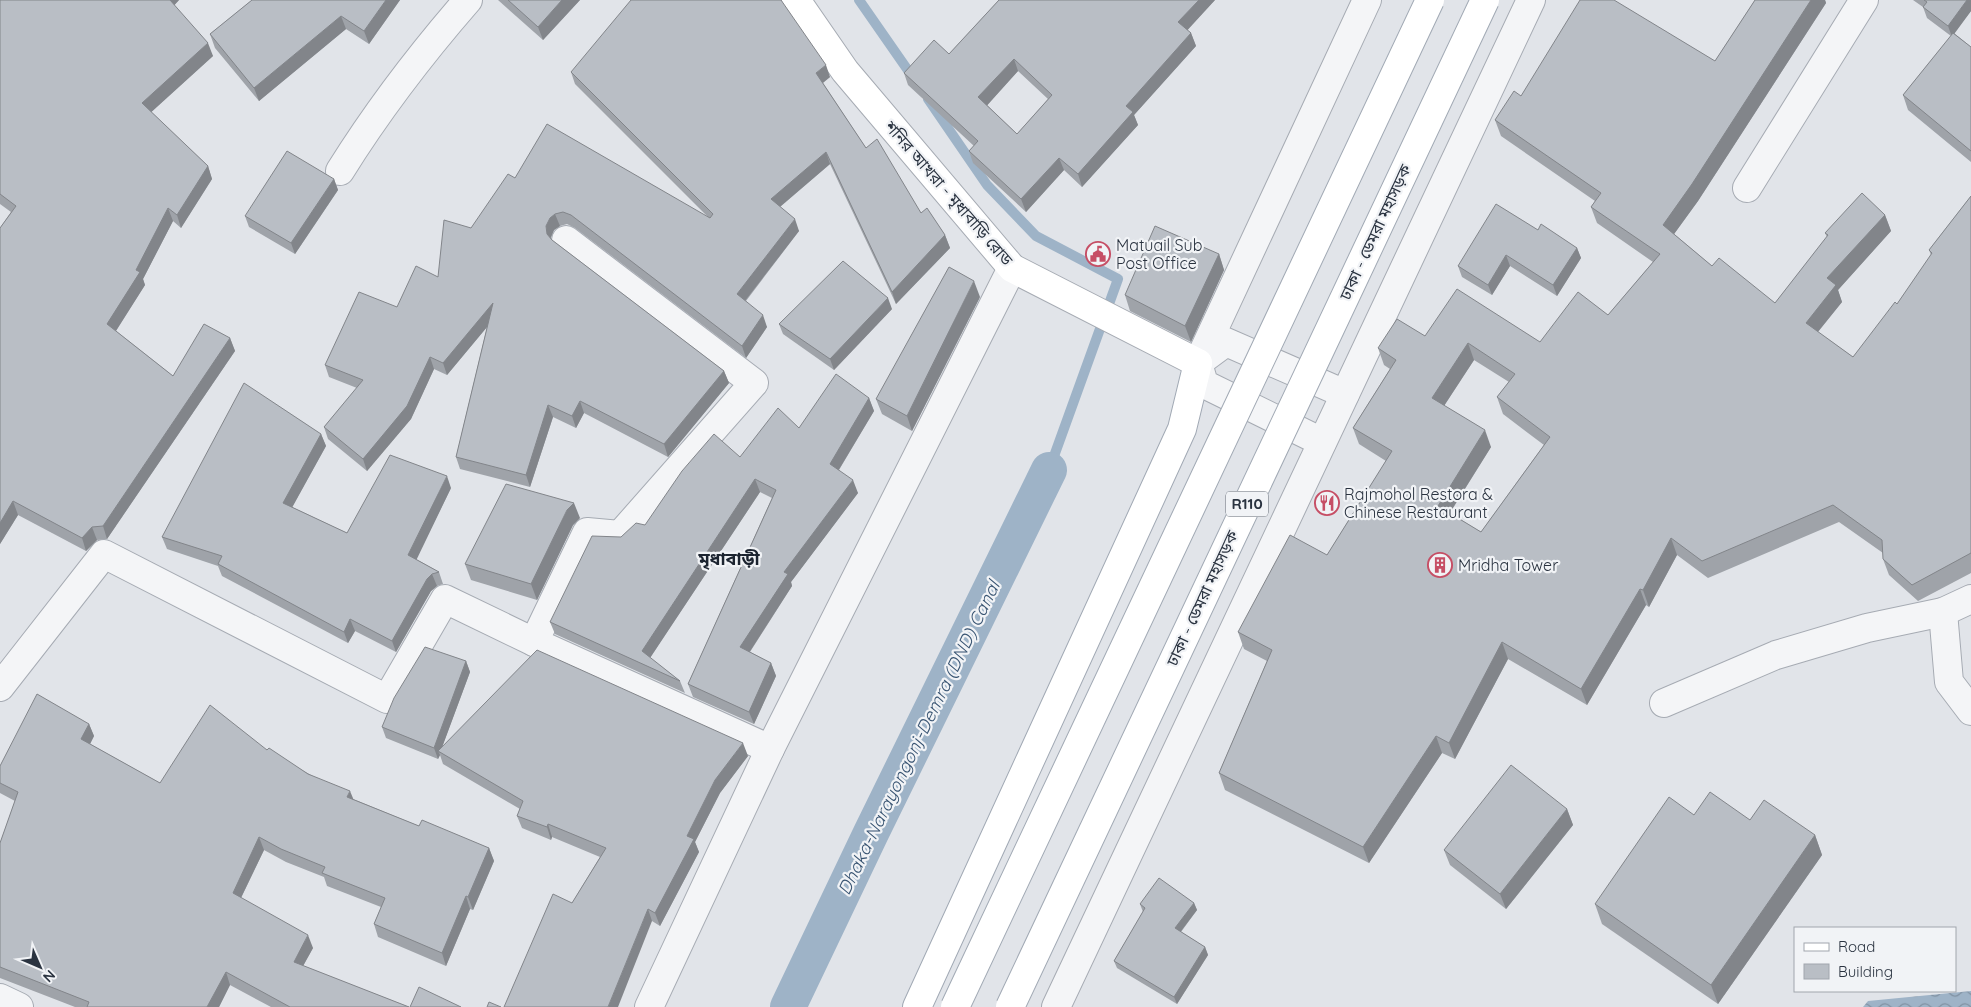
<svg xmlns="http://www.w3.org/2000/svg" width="1971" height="1007" font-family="Quicksand,'Noto Sans Bengali',sans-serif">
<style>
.water{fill:url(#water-waves)}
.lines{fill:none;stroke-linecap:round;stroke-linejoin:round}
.stream{stroke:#9eb3c7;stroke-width:10}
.canal{stroke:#9eb3c7;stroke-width:36}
.street-casing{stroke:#a6abb3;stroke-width:30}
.secondary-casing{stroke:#a6abb3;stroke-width:30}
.primary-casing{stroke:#a1a9b4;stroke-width:30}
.street{stroke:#f4f5f7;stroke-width:28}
.secondary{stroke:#fff;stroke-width:28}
.primary{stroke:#fff;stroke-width:28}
.primary-bridge-casing{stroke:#a1a9b4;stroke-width:30;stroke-linecap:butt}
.primary-bridge{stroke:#fff;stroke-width:28}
.wall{fill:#9fa3a9;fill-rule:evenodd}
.shaded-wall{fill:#82858a}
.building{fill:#b9bec5;stroke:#82858a;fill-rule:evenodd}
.labels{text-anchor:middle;stroke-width:4.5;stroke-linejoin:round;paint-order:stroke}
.shield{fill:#f1f3f6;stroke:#666d77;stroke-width:1}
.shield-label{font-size:15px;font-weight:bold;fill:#2a3340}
.street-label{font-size:16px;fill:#2a3340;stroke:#f1f3f6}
.poi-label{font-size:16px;fill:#2a3340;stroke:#f1f3f6;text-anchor:start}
.neighbourhood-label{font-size:18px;font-weight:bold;fill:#1c2430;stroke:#f1f3f6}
.water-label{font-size:18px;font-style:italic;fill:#375371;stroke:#f1f3f6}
</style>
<defs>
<pattern id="water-waves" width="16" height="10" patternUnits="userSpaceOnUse" patternTransform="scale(1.25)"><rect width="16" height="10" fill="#9eb3c7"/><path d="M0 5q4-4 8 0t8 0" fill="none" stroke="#8192a3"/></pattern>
</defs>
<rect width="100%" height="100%" fill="#e1e4e9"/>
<polygon class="water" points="1971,991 1971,1007 1863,1007 1868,1001"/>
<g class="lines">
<g class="stream">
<polyline points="859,0 914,79"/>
<polyline points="928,99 987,185 1036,236 1118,279 1049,470"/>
</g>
<polyline class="canal" points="788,1007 871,833 1049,470"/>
<defs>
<g id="street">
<path d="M 340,171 C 378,110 421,54 468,0"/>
<polyline points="1747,188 1864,0"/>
<polyline points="566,240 754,383 620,535 587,532 534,642 770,749"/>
<polyline points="1199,362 1226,342 1345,394"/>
<polyline points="1322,442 1204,384 1198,363 1367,0"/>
<polyline points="1943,612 1949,682 1971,711"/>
<polyline points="0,687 104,554 387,699 445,599 534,642"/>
<polyline points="1664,703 1776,655 1867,628 1943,612 1971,599"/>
<polyline points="0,998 19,1007"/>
<polyline points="649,1007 770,749 1012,268"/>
<polyline points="1056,1007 1531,0"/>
</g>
<polyline id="secondary" points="796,0 845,71 1012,268 1198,363"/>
<polyline id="primary" points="917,1007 1182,429 1198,363"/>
</defs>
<use href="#street" class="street-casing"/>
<use href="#secondary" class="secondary-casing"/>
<use href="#primary" class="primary-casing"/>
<use href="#street" class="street"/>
<use href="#secondary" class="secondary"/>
<use href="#primary" class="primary"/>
<defs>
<g id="primary-bridge">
<polyline points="955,1007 1430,0"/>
<polyline points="1010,1007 1485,0"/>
</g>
</defs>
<use href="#primary-bridge" class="primary-bridge-casing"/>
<use href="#primary-bridge" class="primary-bridge"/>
</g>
<g class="wall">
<polygon points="0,0 179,0 174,5 213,56 151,112 208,166 212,179 181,228 173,221 143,279 145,285 116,331 173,376 230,338 235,351 107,539 97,540 86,551 18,515 0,544 0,228 11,212 0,204"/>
<polygon points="252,0 400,0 369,44 346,29 259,101 215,48 210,34"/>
<polygon points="498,0 580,0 543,40"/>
<path d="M 999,0 L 1215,0 L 1187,30 L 1191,33 L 1196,46 L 1134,115 L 1138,125 L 1082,187 L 1064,170 L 1026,212 L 973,163 L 969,151 L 974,146 L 908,85 L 904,73 L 949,54 ZM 1018,71 L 1048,99 L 1017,134 L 987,105 Z"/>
<path d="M 1755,0 L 1825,0 L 1826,3 L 1698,201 L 1674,234 L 1712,266 L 1775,303 L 1827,237 L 1825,233 L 1885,215 L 1891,231 L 1838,290 L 1842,302 L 1818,332 L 1853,357 L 1897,304 L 1931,255 L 1929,250 L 1971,196 L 1971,573 L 1918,601 L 1889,575 L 1883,559 L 1883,553 L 1839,522 L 1708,578 L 1677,555 L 1649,607 L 1646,605 L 1587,705 L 1508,659 L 1455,759 L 1442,753 L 1369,863 L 1225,790 L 1219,773 L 1267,661 L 1244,649 L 1238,632 L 1327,555 L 1386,461 L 1359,444 L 1353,428 L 1390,369 L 1384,365 L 1378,348 L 1425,336 L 1540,342 L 1608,315 L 1653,262 L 1597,223 L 1591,207 L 1595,201 L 1501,136 L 1495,120 L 1521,96 L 1715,61 ZM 1474,360 L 1509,382 L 1497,397 L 1503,414 L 1544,445 L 1481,532 L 1450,513 L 1491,447 L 1444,406 Z"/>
<polygon points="1913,0 1971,0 1971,11 1954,33 1971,47 1971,162 1908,110 1903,95 1951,36 1927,18 1923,7"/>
<polygon points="571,72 830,77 823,83 866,148 921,213 945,235 950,248 896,304 830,164 780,207 799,231 746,301 767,327 746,358 575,228 567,224 560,226 554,230 551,238 552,240 724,371 729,383 668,457 584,413 576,428 553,417 530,487 460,469 456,457 487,327 447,375 434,369 411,419 367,471 328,439 324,427 357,388 329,377 325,365 397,307 438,277 471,228 515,178 708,217 575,84"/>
<polygon points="334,179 338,190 295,254 249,227 245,216"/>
<polygon points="1538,230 1577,248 1581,258 1557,296 1510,266 1492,295 1462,277 1458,266"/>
<polygon points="1219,254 1224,270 1191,342 1130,311 1125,295"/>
<polygon points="980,297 912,431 882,414 876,399"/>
<polygon points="892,309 834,370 783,334 779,324"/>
<polygon points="869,398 874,411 839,470 858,493 791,582 792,586 750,652 771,663 776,676 754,724 693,697 688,684 772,498 760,492 650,658 680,681 685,693 555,634 550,622 621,537 645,525 740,457 799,428"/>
<polygon points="321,434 326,446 292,507 347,533 451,488 416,559 439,572 443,584 437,586 431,591 396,652 355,631 348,643 222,576 218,566 167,549 162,537"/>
<polygon points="580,518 573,525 537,600 471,580 465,564"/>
<polygon points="466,661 470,672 442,747 748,756 720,793 695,842 699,852 660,926 652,921 572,903 600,857 552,837 551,840 522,828 517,816 520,809 443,764 440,755 438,759 386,738 382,727"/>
<polygon points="89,724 94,736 90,744 160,783 267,750 353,799 419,826 489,848 494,861 473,910 470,909 446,966 378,937 374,924 381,907 327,886 324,877 286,862 264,850 241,898 313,948 303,966 409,1007 271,1007 230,985 219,1007 75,1007 0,978 0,843 15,801 0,793 0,766"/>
<polygon points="1567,809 1573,825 1506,909 1450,865 1444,850"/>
<polygon points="1694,815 1750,820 1815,835 1822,855 1718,1004 1602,924 1595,904"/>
<polygon points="1194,903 1197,910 1181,932 1205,947 1208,955 1177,1004 1117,968 1114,961 1143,912 1140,904"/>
</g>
<g class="shaded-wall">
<polygon points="167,0 179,0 171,9"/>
<polygon points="386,0 400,0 369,44 364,31"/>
<polygon points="562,0 580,0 543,40 538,27"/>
<polygon points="1199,0 1215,0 1183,35 1178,22"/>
<polygon points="1811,0 1825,0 1826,3 1698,201 1669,241 1663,225"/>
<polygon points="1967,0 1971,0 1971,11 1952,37 1948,26"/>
<polygon points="341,16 346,29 259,101 254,88"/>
<polygon points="1191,33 1196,46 1134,115 1138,125 1082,187 1078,174 1126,106"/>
<polygon points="208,43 213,56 147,116 142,103"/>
<polygon points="1014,59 1018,71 983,110 978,97"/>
<polygon points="826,65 830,77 820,85 816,73"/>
<polygon points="826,152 830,164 775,211 771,199"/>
<polygon points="1059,158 1064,170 1026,212 1021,199"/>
<polygon points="208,166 212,179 181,228 177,215"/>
<polygon points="334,179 338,190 295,254 291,243"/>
<polygon points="168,208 173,221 143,279 145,285 112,337 107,324"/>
<polygon points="555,214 560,226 554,230 550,239 547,234 546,226 550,218"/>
<polygon points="1885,215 1891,231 1838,290 1842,302 1812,339 1806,323 1827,278"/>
<polygon points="795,219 799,231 741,306 737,294"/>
<polygon points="945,235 950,248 896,304 892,292"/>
<polygon points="1577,248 1581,258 1557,296 1553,285"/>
<polygon points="1219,254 1224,270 1191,342 1185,326"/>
<polygon points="1506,255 1510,266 1492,295 1488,285"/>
<polygon points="974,281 980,297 912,431 907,416"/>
<polygon points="888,298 892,309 834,370 830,359"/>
<polygon points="493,303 497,315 447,375 443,363"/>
<polygon points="763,315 767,327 746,358 742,346"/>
<polygon points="230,338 235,351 107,539 103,526"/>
<polygon points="1468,343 1474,360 1438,415 1432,398"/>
<polygon points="430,357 434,369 411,419 367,471 363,459"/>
<polygon points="724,371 729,383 668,457 664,444"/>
<polygon points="869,398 874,411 835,476 830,464"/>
<polygon points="580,401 584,413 576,428 572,416"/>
<polygon points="548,405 553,417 530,487 526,475"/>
<polygon points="1485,430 1491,447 1444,522 1438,506"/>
<polygon points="321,434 326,446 288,515 283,503"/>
<polygon points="447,476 451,488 413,567 408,555"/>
<polygon points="755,479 760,492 646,664 642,651"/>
<polygon points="853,480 858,493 791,582 792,586 745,659 740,647 784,572"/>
<polygon points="13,501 18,515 0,544 0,523"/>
<polygon points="574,503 580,518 573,525 537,600 531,584 567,510"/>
<polygon points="92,527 97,540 86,551 82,538"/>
<polygon points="1671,538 1677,555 1649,607 1643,590"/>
<polygon points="432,574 437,586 431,591 396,652 392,641 427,579"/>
<polygon points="1640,589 1646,605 1587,705 1581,689"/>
<polygon points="350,619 355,631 348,643 344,632"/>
<polygon points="1502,642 1508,659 1455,759 1449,743"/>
<polygon points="466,661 470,672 440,753 438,751 440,755 438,759 434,748"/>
<polygon points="771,663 776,676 754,724 749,712"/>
<polygon points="89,724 94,736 86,752 81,739"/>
<polygon points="1436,736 1442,753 1369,863 1363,847"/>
<polygon points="743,743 748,756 720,793 695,842 699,852 660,926 655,913 687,836 715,780"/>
<polygon points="350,791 355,803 347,797"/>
<polygon points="1567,809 1573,825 1506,909 1500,894"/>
<polygon points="548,824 552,837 551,840 547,827"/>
<polygon points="1815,835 1822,855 1718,1004 1711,985"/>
<polygon points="259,837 264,850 237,906 233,893"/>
<polygon points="489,848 494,861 473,910 468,897"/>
<polygon points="466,896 470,909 446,966 442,953"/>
<polygon points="1194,903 1197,910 1178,935 1175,928"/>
<polygon points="648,909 652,921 618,1007 608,1007"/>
<polygon points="308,935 313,948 298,975 294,962"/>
<polygon points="1205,947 1208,955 1177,1004 1174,997"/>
<polygon points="226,972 230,985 219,1007 207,1007"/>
</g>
<g class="building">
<polygon points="0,0 170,0 208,43 142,103 208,166 177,215 168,208 136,270 140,272 107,324 173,376 204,324 230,338 103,526 92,527 82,538 13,501 0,523 0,228 16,206 0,194"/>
<polygon points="252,0 386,0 364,31 341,16 254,88 210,34"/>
<polygon points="508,0 562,0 538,27"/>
<polygon points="631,0 781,0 826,65 816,73 866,148 877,139 921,213 927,208 945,235 892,292 826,152 771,199 795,219 737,294 763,315 742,346 571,215 563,212 555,214 550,218 546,226 547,234 552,240 724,371 664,444 580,401 572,416 548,405 526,475 456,457 493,303 443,363 430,357 407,406 363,459 324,427 363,380 325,365 359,292 397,307 416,266 438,277 444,220 471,228 508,174 515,178 547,124 710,218 713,214 571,72"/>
<path d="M 999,0 L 1199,0 L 1178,22 L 1191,33 L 1126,106 L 1133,112 L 1078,174 L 1059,158 L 1021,199 L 969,151 L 978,141 L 904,73 L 934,40 L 949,54 ZM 1014,59 L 1052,95 L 1017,134 L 978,97 Z"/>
<path d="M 1580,0 L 1614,0 L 1715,61 L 1755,0 L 1811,0 L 1692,184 L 1663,225 L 1712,266 L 1719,258 L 1775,303 L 1828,235 L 1825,233 L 1862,193 L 1885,215 L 1827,278 L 1836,285 L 1806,323 L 1853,357 L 1895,302 L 1897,304 L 1932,253 L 1929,250 L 1971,196 L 1971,553 L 1912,585 L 1883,559 L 1882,540 L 1833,505 L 1702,561 L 1671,538 L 1643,590 L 1640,589 L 1581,689 L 1502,642 L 1449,743 L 1436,736 L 1363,847 L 1219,773 L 1272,650 L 1238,632 L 1290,535 L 1327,555 L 1392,451 L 1353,428 L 1396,360 L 1378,348 L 1397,319 L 1425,336 L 1457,289 L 1540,342 L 1578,292 L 1608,315 L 1660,254 L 1591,207 L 1601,193 L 1495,120 L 1514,91 L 1521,96 ZM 1468,343 L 1515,374 L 1497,397 L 1550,437 L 1481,532 L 1438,506 L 1485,430 L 1432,398 Z"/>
<polygon points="1924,0 1967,0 1948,26 1923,7 1927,2"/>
<polygon points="1953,33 1971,47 1971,151 1903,95"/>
<polygon points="287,151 334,179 291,243 245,216"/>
<polygon points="1496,204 1538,230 1541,224 1577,248 1553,285 1506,255 1488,285 1458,266"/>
<polygon points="1155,226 1219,254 1185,326 1125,295"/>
<polygon points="843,261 888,298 830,359 779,324"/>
<polygon points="949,267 974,281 907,416 876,399"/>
<polygon points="836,374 869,398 830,464 853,480 784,572 788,574 740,647 771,663 749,712 688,684 776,490 755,479 642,651 680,681 550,622 592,536 621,537 636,523 645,525 682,471 714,434 740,457 778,408 799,428"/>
<polygon points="244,383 321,434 283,503 347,533 390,455 447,476 408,555 439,572 432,574 427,579 392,641 350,619 344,632 218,564 222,556 162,537"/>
<polygon points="506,484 574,503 567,510 531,584 465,564"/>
<polygon points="425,647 466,661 434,748 382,727 394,698"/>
<polygon points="537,650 743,743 715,780 687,836 694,839 655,913 648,909 608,1007 504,1007 553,894 572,903 606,848 548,824 547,827 517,816 523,801 438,751"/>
<polygon points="37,694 89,724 81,739 160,783 210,705 267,750 269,748 308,774 350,791 347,797 419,826 422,820 489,848 468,897 466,896 442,953 374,924 385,898 322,873 325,867 281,849 259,837 233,893 308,935 294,962 409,1007 290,1007 226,972 207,1007 87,1007 89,1002 0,967 0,843 18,792 0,783 0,766"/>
<polygon points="1511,765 1567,809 1500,894 1444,850"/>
<polygon points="1710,792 1750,820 1764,800 1815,835 1711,985 1595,904 1669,797 1694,815"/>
<polygon points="1159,878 1194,903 1175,928 1205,947 1174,997 1114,961 1145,908 1140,904"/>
<polygon points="419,987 461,1007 410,1007"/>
<polygon points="489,1002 501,1007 487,1007"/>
</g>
<defs>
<symbol id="civic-ring" viewBox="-11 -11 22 22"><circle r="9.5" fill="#f1f3f6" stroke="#c64e65" stroke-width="1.5"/><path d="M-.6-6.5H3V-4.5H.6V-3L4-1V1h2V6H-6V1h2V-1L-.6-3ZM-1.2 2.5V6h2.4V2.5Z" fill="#c64e65"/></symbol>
<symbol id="restaurant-ring" viewBox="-11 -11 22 22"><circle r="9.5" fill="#f1f3f6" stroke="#c64e65" stroke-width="1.5"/><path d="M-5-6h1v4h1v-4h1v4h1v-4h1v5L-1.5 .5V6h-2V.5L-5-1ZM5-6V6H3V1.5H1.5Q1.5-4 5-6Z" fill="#c64e65"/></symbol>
<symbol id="building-ring" viewBox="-11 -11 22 22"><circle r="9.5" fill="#f1f3f6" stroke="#c64e65" stroke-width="1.5"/><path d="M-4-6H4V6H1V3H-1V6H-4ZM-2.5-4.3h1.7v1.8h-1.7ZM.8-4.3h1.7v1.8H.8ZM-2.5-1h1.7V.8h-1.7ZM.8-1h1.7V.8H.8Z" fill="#c64e65"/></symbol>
</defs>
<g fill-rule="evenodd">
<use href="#civic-ring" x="1084" y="240" width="28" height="28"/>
<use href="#restaurant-ring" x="1313" y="489" width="28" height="28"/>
<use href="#building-ring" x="1426" y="551" width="28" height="28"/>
</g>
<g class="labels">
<rect class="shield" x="1226" y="491.5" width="42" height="25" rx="4"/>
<g class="shield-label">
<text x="1247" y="509">R110</text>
</g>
<g class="street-label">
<text transform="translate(949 193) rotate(49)" y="6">শনির আখরা - মৃধাবাড়ি রোড</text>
<text transform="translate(1375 232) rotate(-65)" y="6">ঢাকা - ডেমরা মহাসড়ক</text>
<text transform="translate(1202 598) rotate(-65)" y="6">ঢাকা - ডেমরা মহাসড়ক</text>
</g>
<g class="poi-label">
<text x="1116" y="251">Matuail Sub<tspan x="1116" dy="18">Post Office</tspan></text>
<text x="1344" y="500">Rajmohol Restora &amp;<tspan x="1344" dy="18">Chinese Restaurant</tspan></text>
<text x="1458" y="571">Mridha Tower</text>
</g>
<g class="neighbourhood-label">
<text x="729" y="565">মৃধাবাড়ী</text>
</g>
<g class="water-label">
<text transform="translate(919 738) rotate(-64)" y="6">Dhaka-Narayongonj-Demra (DND) Canal</text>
</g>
</g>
<rect x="1794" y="927" width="162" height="65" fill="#f1f3f6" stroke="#a1a6ad"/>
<rect x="1804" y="943" width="25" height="8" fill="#ffffff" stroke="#a1a6ad"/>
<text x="1838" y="952" font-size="15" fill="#2a3340">Road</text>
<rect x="1804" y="964" width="25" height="15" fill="#b9bec5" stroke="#a1a6ad"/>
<text x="1838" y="977" font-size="15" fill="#2a3340">Building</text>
<g transform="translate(40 967) rotate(135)" stroke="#f1f3f6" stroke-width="4" paint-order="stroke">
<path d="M0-4L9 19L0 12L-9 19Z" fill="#2a3340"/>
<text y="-8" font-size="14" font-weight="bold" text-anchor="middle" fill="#2a3340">N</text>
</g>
</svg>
